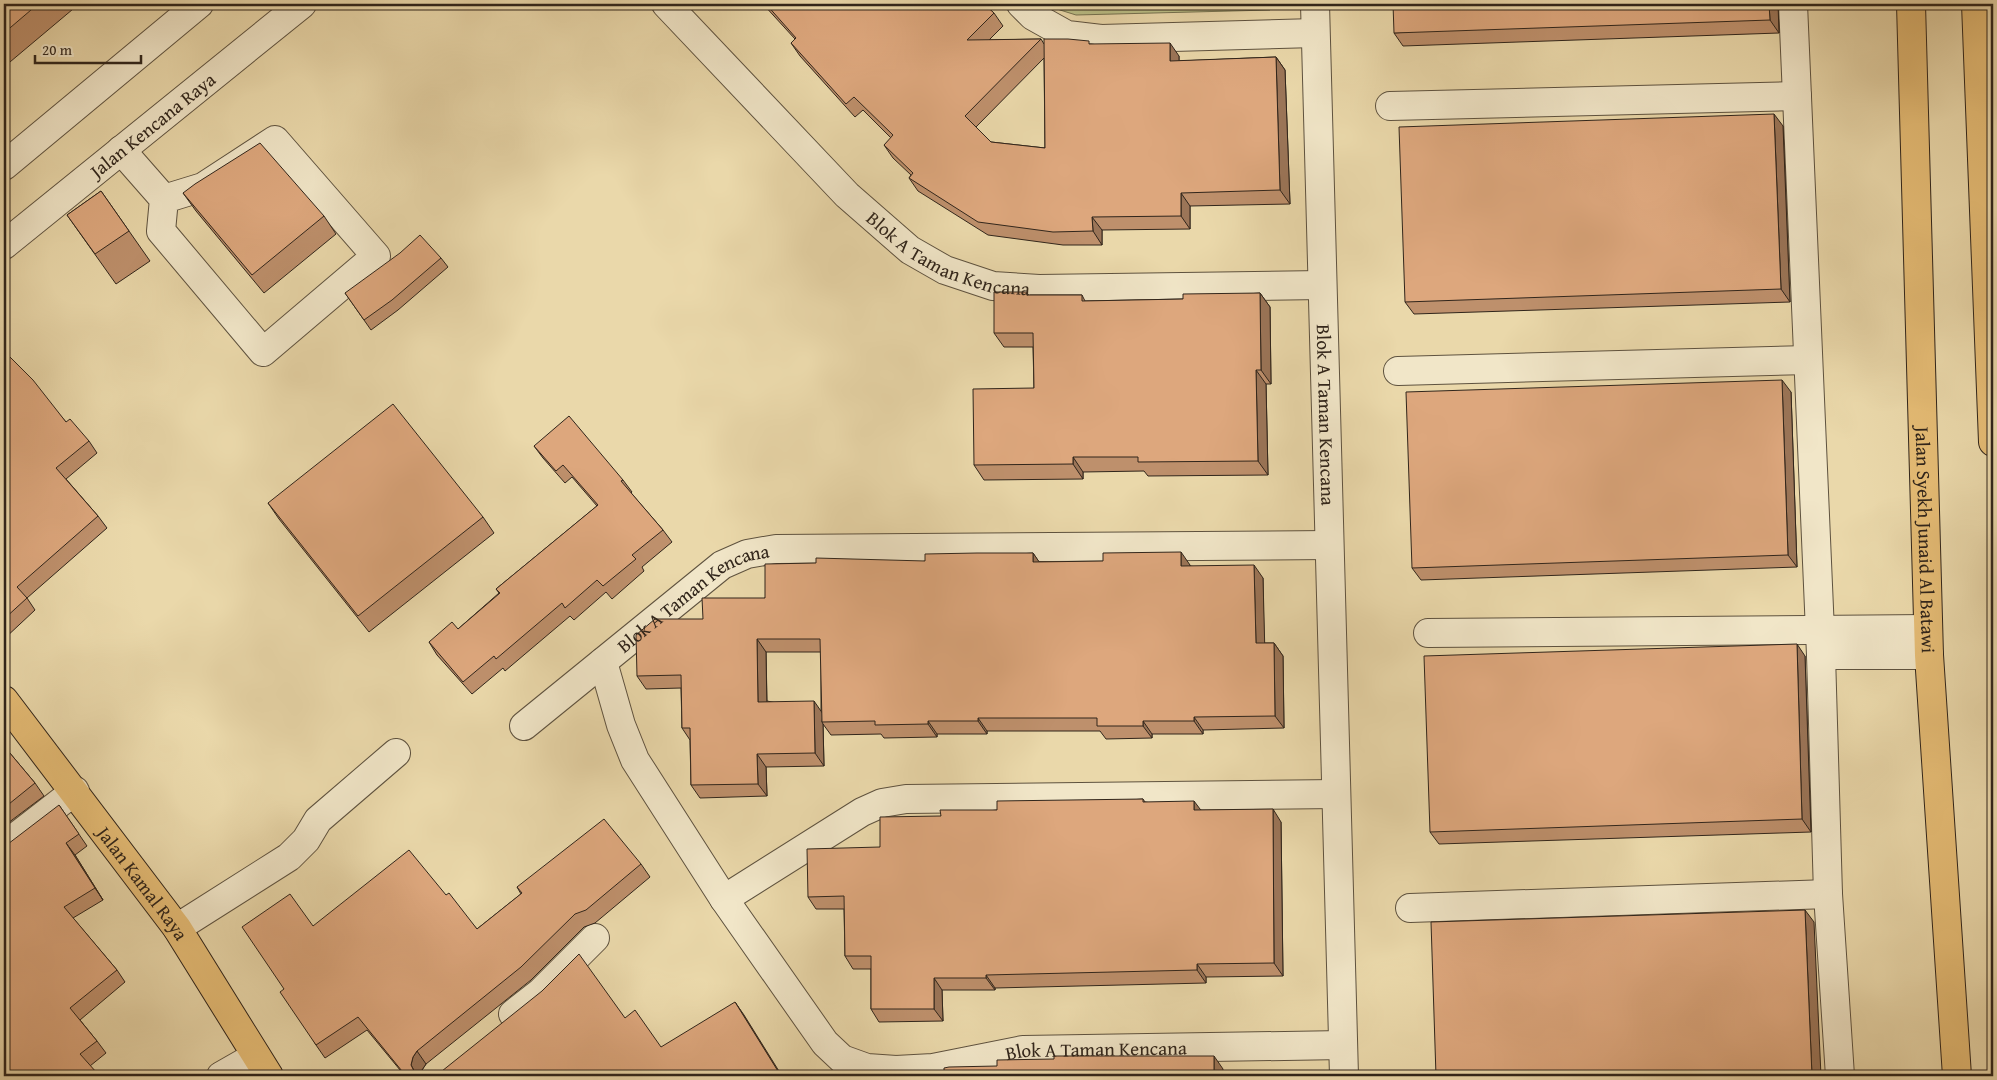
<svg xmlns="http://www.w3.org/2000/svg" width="1997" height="1080" font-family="'Gentium Book Plus',serif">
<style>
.green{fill:#babe86;stroke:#757250}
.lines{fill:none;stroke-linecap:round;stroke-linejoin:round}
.minor-casing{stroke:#5e523f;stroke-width:30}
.major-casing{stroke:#30251b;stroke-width:30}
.highway-casing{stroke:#30251b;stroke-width:30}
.minor{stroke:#f1e6c8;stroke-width:28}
.major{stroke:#e5bc75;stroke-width:28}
.highway{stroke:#e5bc75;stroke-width:28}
.wall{fill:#be906c;stroke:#30251b;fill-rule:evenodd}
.shaded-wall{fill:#9b7558;stroke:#30251b}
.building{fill:#dda77d;stroke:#30251b}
.labels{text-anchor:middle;stroke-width:4;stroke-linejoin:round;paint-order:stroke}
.street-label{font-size:19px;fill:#30251b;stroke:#f1e6c8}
</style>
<rect width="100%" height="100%" fill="#ead8aa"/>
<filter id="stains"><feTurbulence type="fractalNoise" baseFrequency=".004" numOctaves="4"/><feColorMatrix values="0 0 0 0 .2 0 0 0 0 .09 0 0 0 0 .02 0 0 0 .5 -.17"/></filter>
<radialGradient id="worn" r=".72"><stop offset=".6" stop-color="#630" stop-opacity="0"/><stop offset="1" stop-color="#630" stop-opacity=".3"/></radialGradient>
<polygon class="green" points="1041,4 1269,4 1270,10 1076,15"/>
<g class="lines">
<defs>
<g id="minor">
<path id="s1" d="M 666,4 L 847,195 L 910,250 L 945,270 L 993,286 L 1039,289 L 1322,285"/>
<polyline points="1021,4 1033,16 1067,35 1101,39 1315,33"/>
<path id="s2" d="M 1315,4 L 1344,1076"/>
<polyline points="1793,4 1821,655 1828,894 1840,1076"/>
<polyline points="1390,106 1797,96"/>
<polyline points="121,150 164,199 203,187 275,140 376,256 263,352 161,231 164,199"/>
<polyline points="4,166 199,4"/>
<path id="s3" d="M 4,245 L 302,4"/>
<polyline points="1398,371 1808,360"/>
<polyline points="1428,633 1928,629"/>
<polyline points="1821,655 1929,655"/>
<path id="s4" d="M 603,662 L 621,725 L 635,760 L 724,899 L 825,1043 L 842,1059 L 867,1068 L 896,1070 L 933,1068 L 1023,1050 L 1343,1045"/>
<path id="s5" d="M 524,726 L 722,565 L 747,554 L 776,549 L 1329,545"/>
<polyline points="4,846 75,791"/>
<polyline points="724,899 862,812 882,803 906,799 1336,794"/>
<polyline points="1410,908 1828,894"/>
<polyline points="177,928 289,857 306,840 318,820 396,753"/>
<polyline points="513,1014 541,992 595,938"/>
<polyline points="221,1076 256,1056"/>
</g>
<g id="major">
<path id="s6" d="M 1911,4 L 1929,655 L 1957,1076"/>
<path id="s7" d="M 4,700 L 177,928 L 269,1076"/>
</g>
<polyline id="highway" points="1976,4 1993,442"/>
</defs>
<use href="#minor" class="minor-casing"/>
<use href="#major" class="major-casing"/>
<use href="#highway" class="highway-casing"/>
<use href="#minor" class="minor"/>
<use href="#major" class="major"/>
<use href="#highway" class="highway"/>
</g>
<g class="wall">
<polygon points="4,4 79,4 4,67"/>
<path d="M 763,4 L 984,4 L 994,13 L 1003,26 L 989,40 L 1041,39 L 1044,44 L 1091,44 L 1179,56 L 1179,61 L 1276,57 L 1285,70 L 1290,204 L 1190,206 L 1190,229 L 1102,230 L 1102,245 L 1063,245 L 988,235 L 918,191 L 909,178 L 911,175 L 893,158 L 884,145 L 891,138 L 863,110 L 855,117 L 800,56 L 791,43 L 795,39 ZM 1044,58 L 1045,148 L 991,142 L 976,127 Z"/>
<polygon points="1778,4 1779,33 1403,46 1394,33"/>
<polygon points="1783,126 1790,302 1414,314 1405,302"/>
<polygon points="101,191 150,261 116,284 67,215"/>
<polygon points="183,193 324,216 336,234 264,293 196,211"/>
<polygon points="441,258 448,267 398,310 371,330 345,293"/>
<polygon points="1260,293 1270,307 1271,384 1266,384 1268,475 1148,476 1144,471 1083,472 1083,479 984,480 974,465 1034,388 1033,347 1004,347 994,333 1030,295 1082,295 1085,301 1183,299"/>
<polygon points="4,351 66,422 89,441 97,453 66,479 98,516 107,528 27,598 35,610 4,639"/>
<polygon points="1791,392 1797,567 1421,580 1412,568"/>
<polygon points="534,446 623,480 632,492 631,493 663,530 672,542 642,567 644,571 612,599 606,592 574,620 570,616 505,671 503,668 472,694 437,655 429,642 458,629 499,593 496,589 597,506 572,477 565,483 543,458"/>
<polygon points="268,503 483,517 494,533 369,632 279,519"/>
<path d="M 1033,553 L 1039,562 L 1190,565 L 1190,566 L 1263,578 L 1264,643 L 1274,643 L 1283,656 L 1284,728 L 1203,730 L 1203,734 L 1152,734 L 1152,738 L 1106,739 L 1100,731 L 987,731 L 987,734 L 937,734 L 937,737 L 884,738 L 881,734 L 831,735 L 823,724 L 824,766 L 766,767 L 767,796 L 700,798 L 691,785 L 690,740 L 682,728 L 681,688 L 646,689 L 637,676 L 703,619 L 765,598 L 925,561 ZM 766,652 L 821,652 L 821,712 L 767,701 Z"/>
<polygon points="1805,656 1811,832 1439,844 1430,832"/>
<polygon points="4,746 35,783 44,796 4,826"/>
<polygon points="1143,799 1145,802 1281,822 1283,976 1206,977 1206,983 995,988 995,990 942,990 943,1021 879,1022 871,1009 871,969 853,969 845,956 844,909 816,909 808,897 880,847 941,816 997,810"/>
<polygon points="59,805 87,846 75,855 103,900 73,918 117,970 125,982 80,1020 97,1041 106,1053 90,1066 99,1076 4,1076"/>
<polygon points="641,864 650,877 595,923 584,927 531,980 426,1064 422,1070 421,1076 405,1076 367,1030 325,1058 316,1045 284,989 313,926 446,895 477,929 521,894 517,887"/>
</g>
<g class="shaded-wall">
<polygon points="1769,4 1778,4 1779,33 1770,20"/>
<polygon points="1170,43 1179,56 1179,74 1170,61"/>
<polygon points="1276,57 1285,70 1290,204 1280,190"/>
<polygon points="1774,114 1783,126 1790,302 1781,289"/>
<polygon points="1181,193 1190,206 1190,229 1181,216"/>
<polygon points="1092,217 1102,230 1102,245 1093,231"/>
<polygon points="1260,293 1270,307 1271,384 1261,370"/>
<polygon points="1256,370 1266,384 1268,475 1258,461"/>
<polygon points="1782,380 1791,392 1797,567 1788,555"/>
<polygon points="1073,457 1083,472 1083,479 1073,464"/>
<polygon points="1181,552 1190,565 1190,579 1181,566"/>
<polygon points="1033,553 1042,566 1033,562"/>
<polygon points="1254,565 1263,578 1265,656 1256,643"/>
<polygon points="757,639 766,652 767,714 758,702"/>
<polygon points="1274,643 1283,656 1284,728 1275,716"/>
<polygon points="1797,644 1805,656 1811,832 1802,819"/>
<polygon points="814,701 823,714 822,722 823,724 824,766 815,753"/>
<polygon points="1194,717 1203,730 1203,734 1194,721"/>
<polygon points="978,718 987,731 987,734 978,721"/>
<polygon points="928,721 937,734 937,737 928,724"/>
<polygon points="1143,721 1152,734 1152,738 1143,726"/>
<polygon points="757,754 766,767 767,796 758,784"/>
<polygon points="1194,801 1203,813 1194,810"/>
<polygon points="1273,809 1281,822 1283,976 1274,963"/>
<polygon points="66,843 75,855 103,900 95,888"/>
<polygon points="1805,910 1814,922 1821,1076 1812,1076"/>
<polygon points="1197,964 1206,977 1206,983 1197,970"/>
<polygon points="986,975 995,988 995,990 986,978"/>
<polygon points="934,978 942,990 943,1021 934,1009"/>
<polygon points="735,1002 744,1015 782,1076 781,1076"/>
<polygon points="417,1051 426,1064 422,1070 421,1076 417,1076 411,1065 413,1057"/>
<polygon points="1214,1056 1223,1069 1223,1076 1214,1076"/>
</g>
<g class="building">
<polygon points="4,4 38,4 4,33"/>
<polygon points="766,4 984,4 994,13 967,40 1041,39 965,116 991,142 1045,148 1044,39 1068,39 1089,41 1089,44 1170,43 1170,61 1276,57 1280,190 1181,193 1181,216 1092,217 1093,231 1053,232 978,222 909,178 913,173 884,145 893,135 854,97 846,104 791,43 796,38"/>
<polygon points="1393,4 1769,4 1770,20 1394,33"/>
<polygon points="1774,114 1781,289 1405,302 1399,127"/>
<polygon points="260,143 324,216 252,275 183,193 195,184"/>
<polygon points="101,191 129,231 95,254 67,215"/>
<polygon points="420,235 441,258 392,300 364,320 345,293 400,253"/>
<polygon points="994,292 1027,292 1027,295 1082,295 1082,301 1183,299 1183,294 1260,293 1261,370 1256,370 1258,461 1138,462 1138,457 1073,457 1073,464 974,465 973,389 1034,388 1033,333 994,333"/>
<polygon points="4,351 33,380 66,422 70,419 89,441 56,468 98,516 17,587 27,598 4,619"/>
<polygon points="1782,380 1788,555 1412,568 1406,392"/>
<polygon points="393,404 483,517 358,616 268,503"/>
<polygon points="569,416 623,480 621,481 663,530 632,555 636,559 603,586 597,580 565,608 562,603 496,659 494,656 463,682 429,642 452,622 458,629 500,593 496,589 598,505 563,465 556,471 534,446"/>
<polygon points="1181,552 1181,566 1254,565 1256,643 1274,643 1275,716 1194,717 1194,721 1143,721 1143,726 1097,726 1097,718 978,718 978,721 928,721 928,724 875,725 875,721 822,722 820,639 757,639 758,702 814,701 815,753 757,754 758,784 691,785 690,728 682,728 681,675 637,676 636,635 655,619 703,619 702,598 765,598 765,564 816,563 816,558 925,561 925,554 977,553 1033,553 1033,562 1103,561 1103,553"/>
<polygon points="1797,644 1802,819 1430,832 1424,656"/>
<polygon points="4,746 35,783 4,808"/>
<polygon points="1143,799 1143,802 1194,801 1194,810 1273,809 1274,963 1197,964 1197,970 986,975 986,978 934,978 934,1009 871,1009 871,956 845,956 844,896 808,897 807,849 880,847 880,817 941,816 940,810 997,810 997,801"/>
<polygon points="59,805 79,834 66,843 95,888 64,907 117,970 70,1008 97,1041 80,1054 97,1073 93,1076 4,1076 4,847"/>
<polygon points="604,819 641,864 586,910 575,914 521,967 417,1051 413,1057 411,1065 415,1073 420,1076 406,1076 358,1017 316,1045 280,992 284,989 242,927 290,894 313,926 409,850 446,895 449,893 477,929 522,893 517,887"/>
<polygon points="1805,910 1812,1076 1436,1076 1431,922"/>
<polygon points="579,954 625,1018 635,1010 661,1047 735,1002 781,1076 434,1076 437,1075 542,991"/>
<polygon points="1054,1056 1214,1056 1214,1076 903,1076 903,1074 944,1074 944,1068 949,1067 997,1066 997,1060 1054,1059"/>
</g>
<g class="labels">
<g class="street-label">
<text dy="7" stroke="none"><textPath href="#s3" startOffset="191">Jalan Kencana Raya</textPath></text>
<text dy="7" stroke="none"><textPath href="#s1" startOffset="384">Blok A Taman Kencana</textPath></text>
<text dy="7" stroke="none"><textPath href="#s2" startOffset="411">Blok A Taman Kencana</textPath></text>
<text dy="7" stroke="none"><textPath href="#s6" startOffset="536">Jalan Syekh Junaid Al Batawi</textPath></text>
<text dy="7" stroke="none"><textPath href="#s5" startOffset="214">Blok A Taman Kencana</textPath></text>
<text dy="7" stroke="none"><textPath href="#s7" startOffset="230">Jalan Kamal Raya</textPath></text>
<text dy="7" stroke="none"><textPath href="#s4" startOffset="725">Blok A Taman Kencana</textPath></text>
</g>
</g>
<rect width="1997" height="1080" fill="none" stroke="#ead8aa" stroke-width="20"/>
<rect x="5" y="5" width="1987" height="1070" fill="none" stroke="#30251b" stroke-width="2.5"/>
<rect x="10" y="10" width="1977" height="1060" fill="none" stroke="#30251b"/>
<path d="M35 55v8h106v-8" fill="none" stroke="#30251b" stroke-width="2.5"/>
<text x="42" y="55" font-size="15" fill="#30251b" stroke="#f1e6c8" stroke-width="4" paint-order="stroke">20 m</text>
<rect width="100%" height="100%" filter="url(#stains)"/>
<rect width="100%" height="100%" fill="url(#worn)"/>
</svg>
